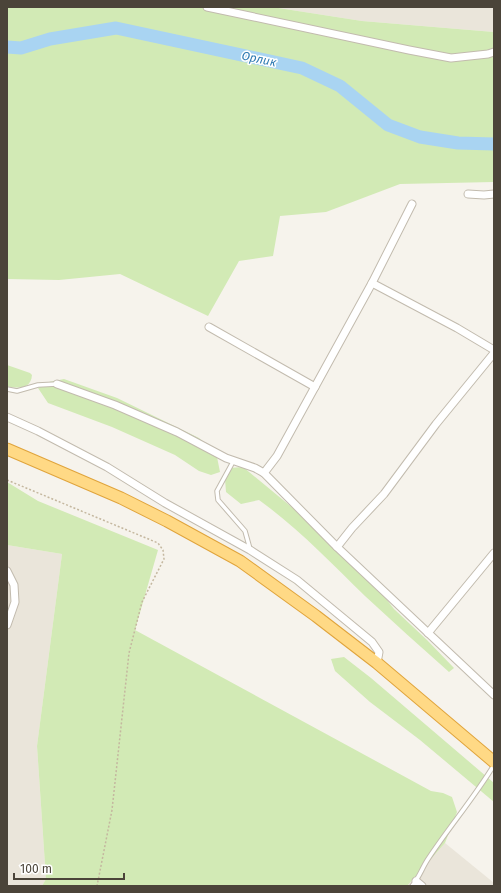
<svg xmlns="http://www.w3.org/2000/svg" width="501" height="893" font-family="'Fira Sans',sans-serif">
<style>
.residential{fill:#eae5da}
.green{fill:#d2eab5}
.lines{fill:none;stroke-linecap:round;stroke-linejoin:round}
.river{stroke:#a9d4f2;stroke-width:13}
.service-casing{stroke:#c2bbae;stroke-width:5.5}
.minor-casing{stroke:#c2bbae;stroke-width:9}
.trunk-casing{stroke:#e0a43c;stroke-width:13}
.path{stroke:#c4b79f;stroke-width:1.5;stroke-dasharray:2 2;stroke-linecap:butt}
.service{stroke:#fff;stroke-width:3.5}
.minor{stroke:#fff;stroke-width:7}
.trunk{stroke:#ffd985;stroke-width:11}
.labels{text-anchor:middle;stroke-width:3;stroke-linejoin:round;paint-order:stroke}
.water-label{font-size:12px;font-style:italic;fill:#2e7ab2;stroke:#fff}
</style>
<rect width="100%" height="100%" fill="#f6f3ec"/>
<g class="residential">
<polygon points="272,7 494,7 494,32 362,21"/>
<polygon points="7,545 62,554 37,746 46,879 42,886 7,886"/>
<polygon points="445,843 494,883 494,886 407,886"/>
</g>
<g class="green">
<polygon points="7,7 272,7 362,21 494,32 494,182 400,184 326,212 280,216 273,256 239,261 208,316 120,274 59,280 7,279"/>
<path d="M 7,365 L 30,373 L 32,375 C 31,389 18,389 7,386 Z"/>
<polygon points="64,379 117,398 199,438 212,450 217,457 220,472 211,475 199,471 175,455 112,427 48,403 38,388 49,382"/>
<path d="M 243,467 L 311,523 L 369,577 L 394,609 L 427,640 L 454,668 L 449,672 C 421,647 393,622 365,596 C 331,563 298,528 259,500 L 241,504 L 226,492 L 225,479 L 229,468 Z"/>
<polygon points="7,482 38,501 158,550 135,630 431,791 443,793 452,797 457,812 445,843 407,886 42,886 46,879 37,746 62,554 7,545"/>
<polygon points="344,657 371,678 494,783 494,802 420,740 370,702 335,671 331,659"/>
</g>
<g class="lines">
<polyline class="river" points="7,47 21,48 50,39 116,28 302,68 340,86 388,125 420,137 458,143 494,144"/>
<defs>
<g id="service">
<polyline points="7,389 17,391 38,385 57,384"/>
<polyline points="234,460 217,491 218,500 245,531 250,549"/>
<path d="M 412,886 C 419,878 422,868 428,859 C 449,827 474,798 494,765"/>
</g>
<g id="minor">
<polyline points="207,7 409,50 451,58 488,54 494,52"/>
<polyline points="468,194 484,195 494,194"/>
<polyline points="372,283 457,328 494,350"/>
<polyline points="209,327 315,387"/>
<polyline points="57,384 115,405 177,432 226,458 255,468 264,473 277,456 372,283 412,204"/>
<polyline points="7,417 38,431 107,467 165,503 250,550 297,580 372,642 379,652 377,663"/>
<polyline points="264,473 337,547 494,695"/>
<polyline points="337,547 352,528 384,494 436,424 494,353"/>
<polyline points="7,571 14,585 15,602 7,625"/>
<polyline points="428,633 494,553"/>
<polyline points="416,881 422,886"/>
</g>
<polyline id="trunk" points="7,449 121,498 167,521 240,561 316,616 377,663 494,762"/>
</defs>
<use href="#service" class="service-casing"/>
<use href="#minor" class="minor-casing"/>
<use href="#trunk" class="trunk-casing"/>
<polyline class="path" points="7,480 158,543 163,550 164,559 142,602 129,653 112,810 97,886"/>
<use href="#service" class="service"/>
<use href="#minor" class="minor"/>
<use href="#trunk" class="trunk"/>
</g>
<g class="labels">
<g class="water-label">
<text transform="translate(259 59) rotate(12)" y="4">Орлик</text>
</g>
</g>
<rect width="501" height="893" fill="none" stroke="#4b4439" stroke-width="16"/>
<path d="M14 873v6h110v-6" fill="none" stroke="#4b4439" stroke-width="2"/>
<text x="20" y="873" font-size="12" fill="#4b4439" stroke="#ffffff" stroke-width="3" paint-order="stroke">100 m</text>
</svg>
